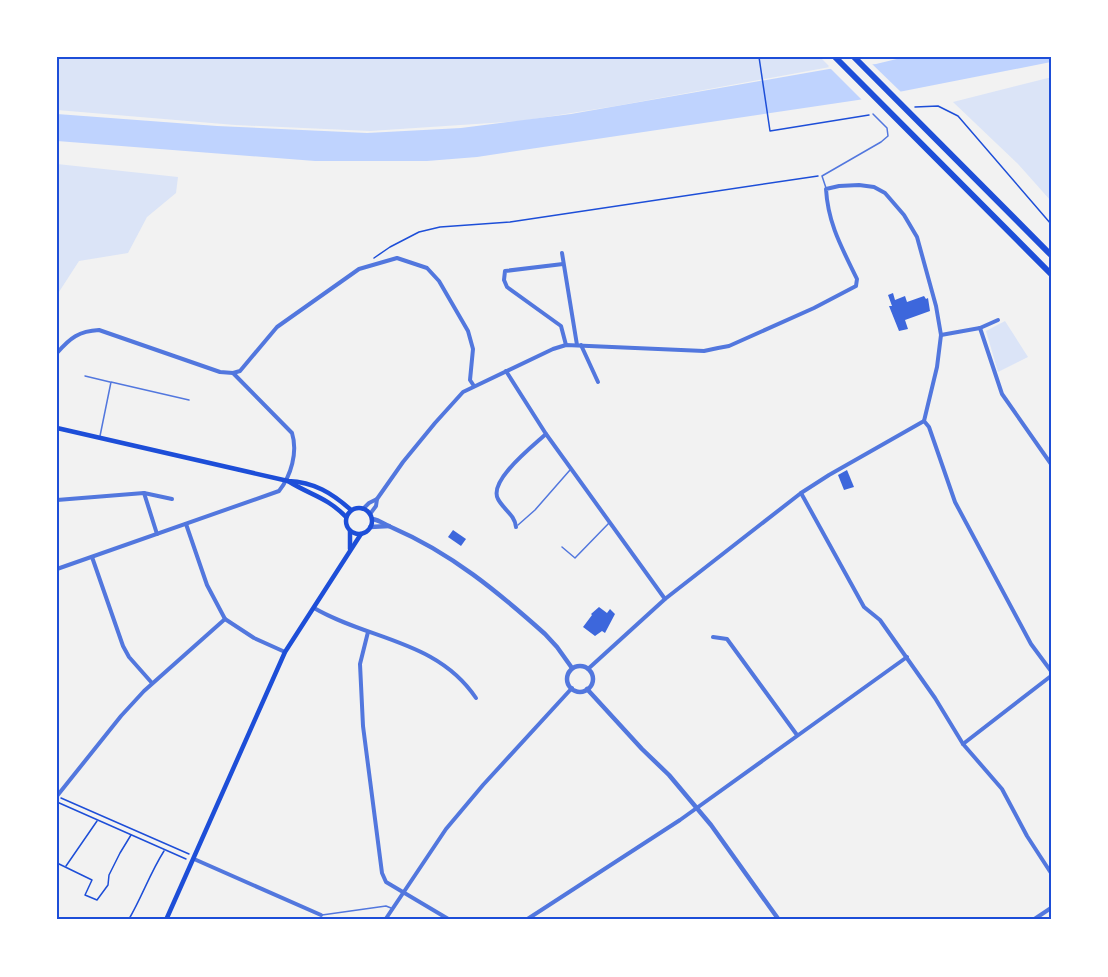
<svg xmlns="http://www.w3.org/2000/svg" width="1108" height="977" font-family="'IBM Plex Sans',sans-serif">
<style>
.green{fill:#dbe4f7}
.water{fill:#bfd3fe}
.pier{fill:#f2f2f2}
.building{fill:#3d67dc}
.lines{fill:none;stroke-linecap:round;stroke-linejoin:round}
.path{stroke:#1d4ed8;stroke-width:1.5}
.service{stroke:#5277de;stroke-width:1.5}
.minor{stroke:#5277de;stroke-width:4}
.tertiary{stroke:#5277de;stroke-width:4.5}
.secondary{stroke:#1d4ed8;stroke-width:4.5}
.motorway{stroke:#1d4ed8;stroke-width:6}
.neatline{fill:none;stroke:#1d4ed8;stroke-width:2}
</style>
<rect width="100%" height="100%" fill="#f2f2f2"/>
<g class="green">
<polygon points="57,57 820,57 830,67 616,106 521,121 370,131 235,125 57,110"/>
<polygon points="1048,78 1051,78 1051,201 1018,164 953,102"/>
<polygon points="57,164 178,177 176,193 147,217 128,253 79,261 57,295"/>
<polygon points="1005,321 1028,357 998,372 986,331"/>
</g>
<polygon class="water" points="905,57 1051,57 1051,62 858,100 477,157 427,161 315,161 57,141 57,114 217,126 367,133 461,128 571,114 829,69 876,64"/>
<polygon class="pier" points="870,62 903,94 864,102 828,66"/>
<g class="building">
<polygon points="893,293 895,300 905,296 907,302 924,296 926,299 928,298 930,311 905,320 908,329 899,331 889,306 892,306 888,295"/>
<polygon points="847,470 854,487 844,490 838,475"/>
<polygon points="453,530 466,539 461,546 448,537"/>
<polygon points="599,607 607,613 610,609 615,614 605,633 602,631 595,636 583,627 592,615 591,614"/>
</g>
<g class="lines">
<g class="path">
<polyline points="759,57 770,131 869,115"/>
<polyline points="915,107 938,106 958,116 1051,224"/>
<polyline points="374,258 390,247 419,232 440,227 510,222 818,176"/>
<polyline points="61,798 189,854"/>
<polyline points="57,802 186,859"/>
<polyline points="57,863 92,880 85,895 97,900 108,885 109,875 120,853 131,835"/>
<polyline points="66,866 97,821"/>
<path d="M 129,919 C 142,897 150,873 164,851"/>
</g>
<g class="service">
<polyline points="826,188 822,176 881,142 888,136 887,128 873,114"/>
<polyline points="85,376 110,382"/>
<polyline points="100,436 111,382 189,400"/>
<polyline points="518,525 535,510 570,470"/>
<polyline points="562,547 575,558 609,523"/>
<polyline points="322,915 386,906 391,908"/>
</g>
<g class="minor">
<polyline points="562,253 577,345"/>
<polyline points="563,264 505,271 504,280 507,287 561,326 566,345"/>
<polyline points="980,328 1002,394 1051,464"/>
<polyline points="941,335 980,328 998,320"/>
<polyline points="581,345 598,382"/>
<path d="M 57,353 C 70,338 79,331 99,330 L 220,372 L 233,373 L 292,433 C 298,452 291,476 279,491 L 57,569"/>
<polyline points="506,371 546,434 665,599"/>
<polyline points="233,373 240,371 277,327 359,269 397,258 427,268 439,281 468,331 473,349 470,380 474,386"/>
<polyline points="144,493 172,499"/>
<polyline points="801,493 864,607 880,620 935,698 963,744 1002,789 1027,836 1051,873"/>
<polyline points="57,500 144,493 157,534"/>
<polyline points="363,509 369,503 377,499"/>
<path d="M 370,514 L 376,506 L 377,499 L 403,462 L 435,423 L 463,392 L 553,349 L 566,345 L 704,351 L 718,348 L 729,346 L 814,308 L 856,286 L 857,279 C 842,248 828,224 826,189 L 839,186 L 859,185 L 874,187 L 885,193 L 904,215 L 917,237 L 936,306 L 941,335 L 937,367 L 924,421 L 929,427 L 955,502 L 1031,644 L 1051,671"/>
<polyline points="186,524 207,585 225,619"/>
<path d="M 516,527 C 515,515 503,509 498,499 C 488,481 533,446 546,434"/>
<polyline points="92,557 123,646 129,657 152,683"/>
<path d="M 314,608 C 369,640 437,640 476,698"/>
<polyline points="368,632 360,664 363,726 382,873 386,882 450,920"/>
<polyline points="713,637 727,639 797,735"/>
<polyline points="588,669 665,599 801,493 829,475 924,421"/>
<polyline points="963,744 1051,676"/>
<polyline points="57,796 121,716 144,691 225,619 254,638 285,652"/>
<polyline points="194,859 321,915"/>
<polyline points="385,920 446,829 483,785 572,688"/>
<polyline points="526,920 680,820 907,657"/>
<polyline points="1033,920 1051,908"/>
</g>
<g class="tertiary">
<path d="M 372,519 C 380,520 385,525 393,528 C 451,553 498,592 545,634 L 557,647 L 572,668"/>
<polyline points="370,527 389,526"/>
<circle cx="580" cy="679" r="13"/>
<polyline points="587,689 642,749 669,775 711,825 779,920"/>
</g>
<g class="secondary">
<path d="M 57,428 L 288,481 C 314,482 332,493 351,510"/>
<path d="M 288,481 C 310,495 327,497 346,517"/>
<circle cx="359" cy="521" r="13"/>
<polyline points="350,531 350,549"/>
<polyline points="166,920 285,652 361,534"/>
</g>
<g class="motorway">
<polyline points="835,57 1051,274"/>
<polyline points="854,57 1051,255"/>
</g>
</g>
<rect width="1108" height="977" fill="none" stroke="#ffffff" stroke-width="117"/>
<rect x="58" y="58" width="992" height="860" class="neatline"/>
</svg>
